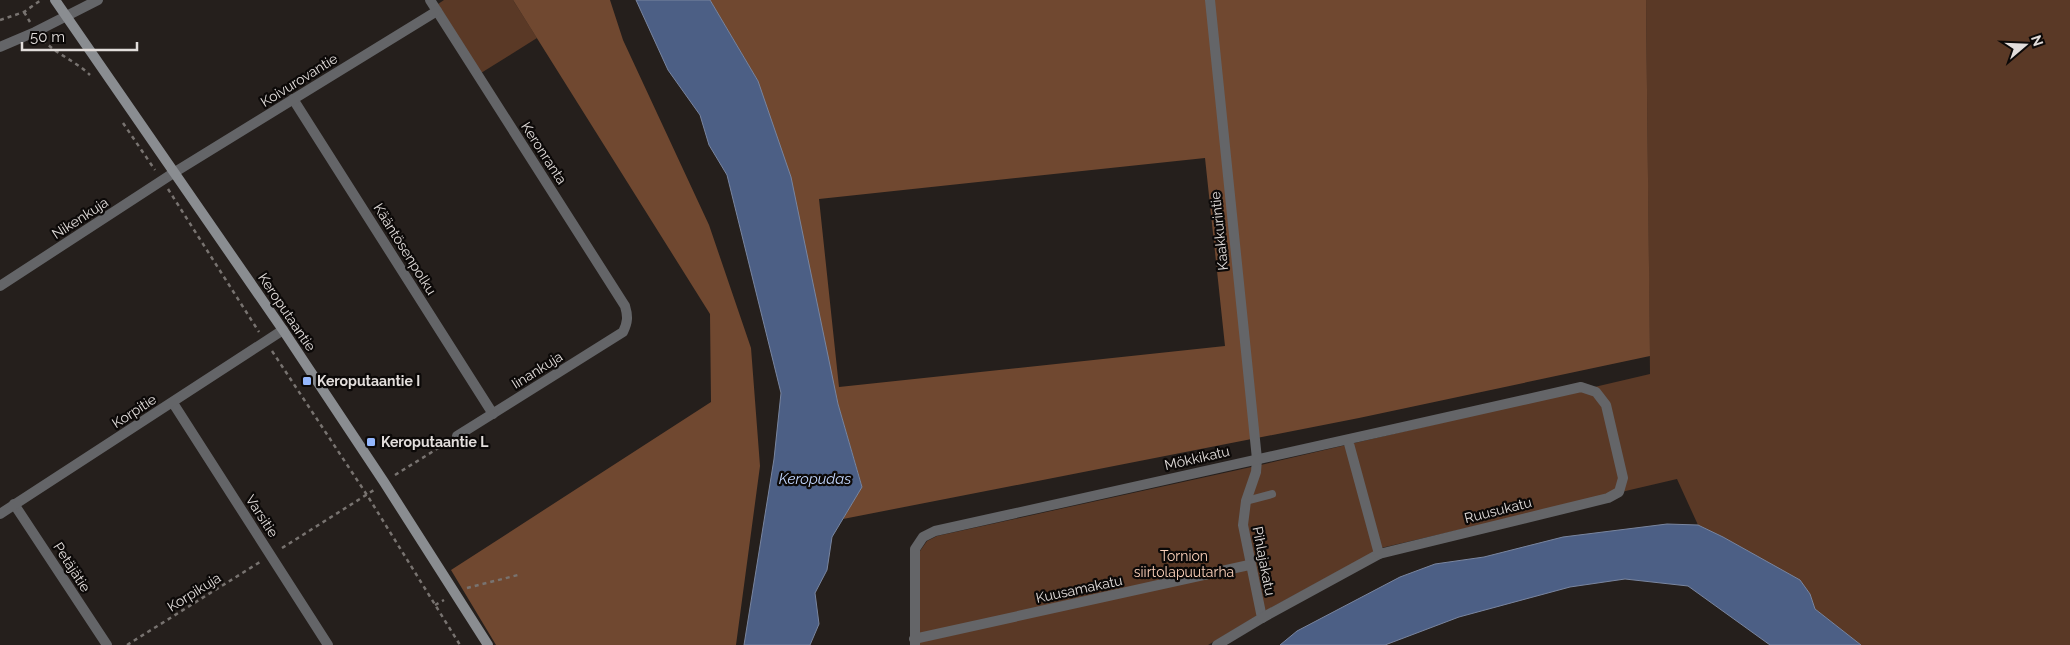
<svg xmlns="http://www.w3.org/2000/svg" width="2070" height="645" font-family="Raleway,sans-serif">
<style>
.green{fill:#5a3926}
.forest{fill:#704830;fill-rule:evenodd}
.water{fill:#4c5f85;stroke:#79859f}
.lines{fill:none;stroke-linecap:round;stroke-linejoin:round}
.path{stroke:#787370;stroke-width:2.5;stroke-dasharray:4 4;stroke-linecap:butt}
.lane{stroke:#646568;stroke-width:8}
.street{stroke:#646568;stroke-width:10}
.secondary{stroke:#8a8d91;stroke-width:10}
.poi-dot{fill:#94b7fd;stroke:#0c0908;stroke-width:2}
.labels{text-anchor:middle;stroke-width:4.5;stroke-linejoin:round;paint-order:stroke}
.street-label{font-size:14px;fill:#e2dddb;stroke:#0c0908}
.poi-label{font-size:14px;font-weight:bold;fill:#e2dddb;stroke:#0c0908;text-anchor:start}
.park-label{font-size:14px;fill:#fbd0b9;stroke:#0c0908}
.water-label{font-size:15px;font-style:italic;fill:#c4d8ff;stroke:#0c0908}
</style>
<rect width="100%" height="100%" fill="#251f1c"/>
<g class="green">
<polygon points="444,0 513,0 537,38 481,73 438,4"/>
<polygon points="1646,0 2070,0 2070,645 1861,645 1815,609 1810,594 1799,580 1723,537 1698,525 1677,479 1381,548 1265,611 1208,645 920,645 920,551 927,541 937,536 1265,464 1650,374"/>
</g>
<g class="forest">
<polygon points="513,0 610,0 623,40 709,225 751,348 760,466 736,645 496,645 451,570 711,402 710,314"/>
<path d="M 710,0 L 1646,0 L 1650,356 L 1359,418 L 843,519 L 862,486 L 838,404 L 758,81 ZM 1205,158 L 1225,346 L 839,387 L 819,199 Z"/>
</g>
<g class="water">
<polygon points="636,0 710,0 758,81 791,177 838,404 862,487 832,537 827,570 815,593 819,624 810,645 744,645 774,459 781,393 727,175 709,145 700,115 668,70"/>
<polygon points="1667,524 1698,525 1723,537 1800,580 1810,594 1815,609 1861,645 1770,645 1688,586 1625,579 1570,587 1459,617 1385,645 1280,645 1297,631 1400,577 1435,564 1484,557 1563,537"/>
</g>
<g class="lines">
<g class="path">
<polyline points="24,12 30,22"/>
<polyline points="0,20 24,12 41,0"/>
<path d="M 43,40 C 57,55 76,61 90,75"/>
<polyline points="123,123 155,170"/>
<polyline points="168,189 259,332"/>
<polyline points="272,351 367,495 460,645"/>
<polyline points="395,475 448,442"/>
<polyline points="282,548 374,490"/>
<polyline points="467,588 518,575"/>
<polyline points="435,605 444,600"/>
<polyline points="127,645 260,562"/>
</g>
<polyline class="lane" points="1246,501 1272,494"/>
<g class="street">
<path d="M 430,0 L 625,306 C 628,316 628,322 623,332 L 457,436"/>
<polyline points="1210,0 1257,459 1256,472 1246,501 1243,525 1262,618 1217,645"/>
<polyline points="0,47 35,32 98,0"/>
<polyline points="293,99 493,414"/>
<polyline points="0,286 175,172 437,11"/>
<polyline points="173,403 328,645"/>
<polyline points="14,504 107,645"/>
<polyline points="0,514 283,330"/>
<polyline points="1262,618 1379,554"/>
<polyline points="914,639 1249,565"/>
<path d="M 915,645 L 915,549 L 923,537 L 935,531 C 1151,482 1366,436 1581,387 L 1596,392 L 1606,405 L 1623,478 L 1619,492 L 1608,498 L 1379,554 L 1348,440"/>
</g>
<polyline class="secondary" points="55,0 283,330 384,482 488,645"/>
</g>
<g class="poi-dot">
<rect x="302" y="376" width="10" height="10" rx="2.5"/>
<rect x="366" y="437" width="10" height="10" rx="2.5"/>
</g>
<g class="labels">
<g class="street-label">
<text transform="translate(299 80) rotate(-32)" y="5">Koivurovantie</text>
<text transform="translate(544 153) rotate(57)" y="5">Keronranta</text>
<text transform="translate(80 218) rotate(-33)" y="5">Nikenkuja</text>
<text transform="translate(1219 231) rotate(-96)" y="5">Kaakkurintie</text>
<text transform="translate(405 249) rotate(58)" y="5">Kääntösenpolku</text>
<text transform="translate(287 312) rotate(56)" y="5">Keroputaantie</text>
<text transform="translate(537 370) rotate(-32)" y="5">Iinankuja</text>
<text transform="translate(134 411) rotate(-33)" y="5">Korpitie</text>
<text transform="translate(1197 458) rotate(-13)" y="5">Mökkikatu</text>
<text transform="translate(1498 510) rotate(-14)" y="5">Ruusukatu</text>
<text transform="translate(262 516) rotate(57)" y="5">Varsitie</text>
<text transform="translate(1264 561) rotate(79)" y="5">Pihlajakatu</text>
<text transform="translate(72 567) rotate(57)" y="5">Petäjätie</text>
<text transform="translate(1079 589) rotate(-12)" y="5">Kuusamakatu</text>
<text transform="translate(194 592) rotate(-32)" y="5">Korpikuja</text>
</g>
<g class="poi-label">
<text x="317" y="386">Keroputaantie I</text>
<text x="381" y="447">Keroputaantie L</text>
</g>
<g class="park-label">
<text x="1184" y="561">Tornion<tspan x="1184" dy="16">siirtolapuutarha</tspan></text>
</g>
<g class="water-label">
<text x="815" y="484">Keropudas</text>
</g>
</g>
<g transform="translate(2025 45) rotate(71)" stroke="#0c0908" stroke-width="4" paint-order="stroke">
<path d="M0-4L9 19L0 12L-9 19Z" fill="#e2dddb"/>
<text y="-8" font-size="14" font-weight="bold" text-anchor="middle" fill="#e2dddb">N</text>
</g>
<path d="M22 42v8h115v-8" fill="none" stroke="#e2dddb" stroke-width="2.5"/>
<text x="30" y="42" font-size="15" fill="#e2dddb" stroke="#0c0908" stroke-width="4" paint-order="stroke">50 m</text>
</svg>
